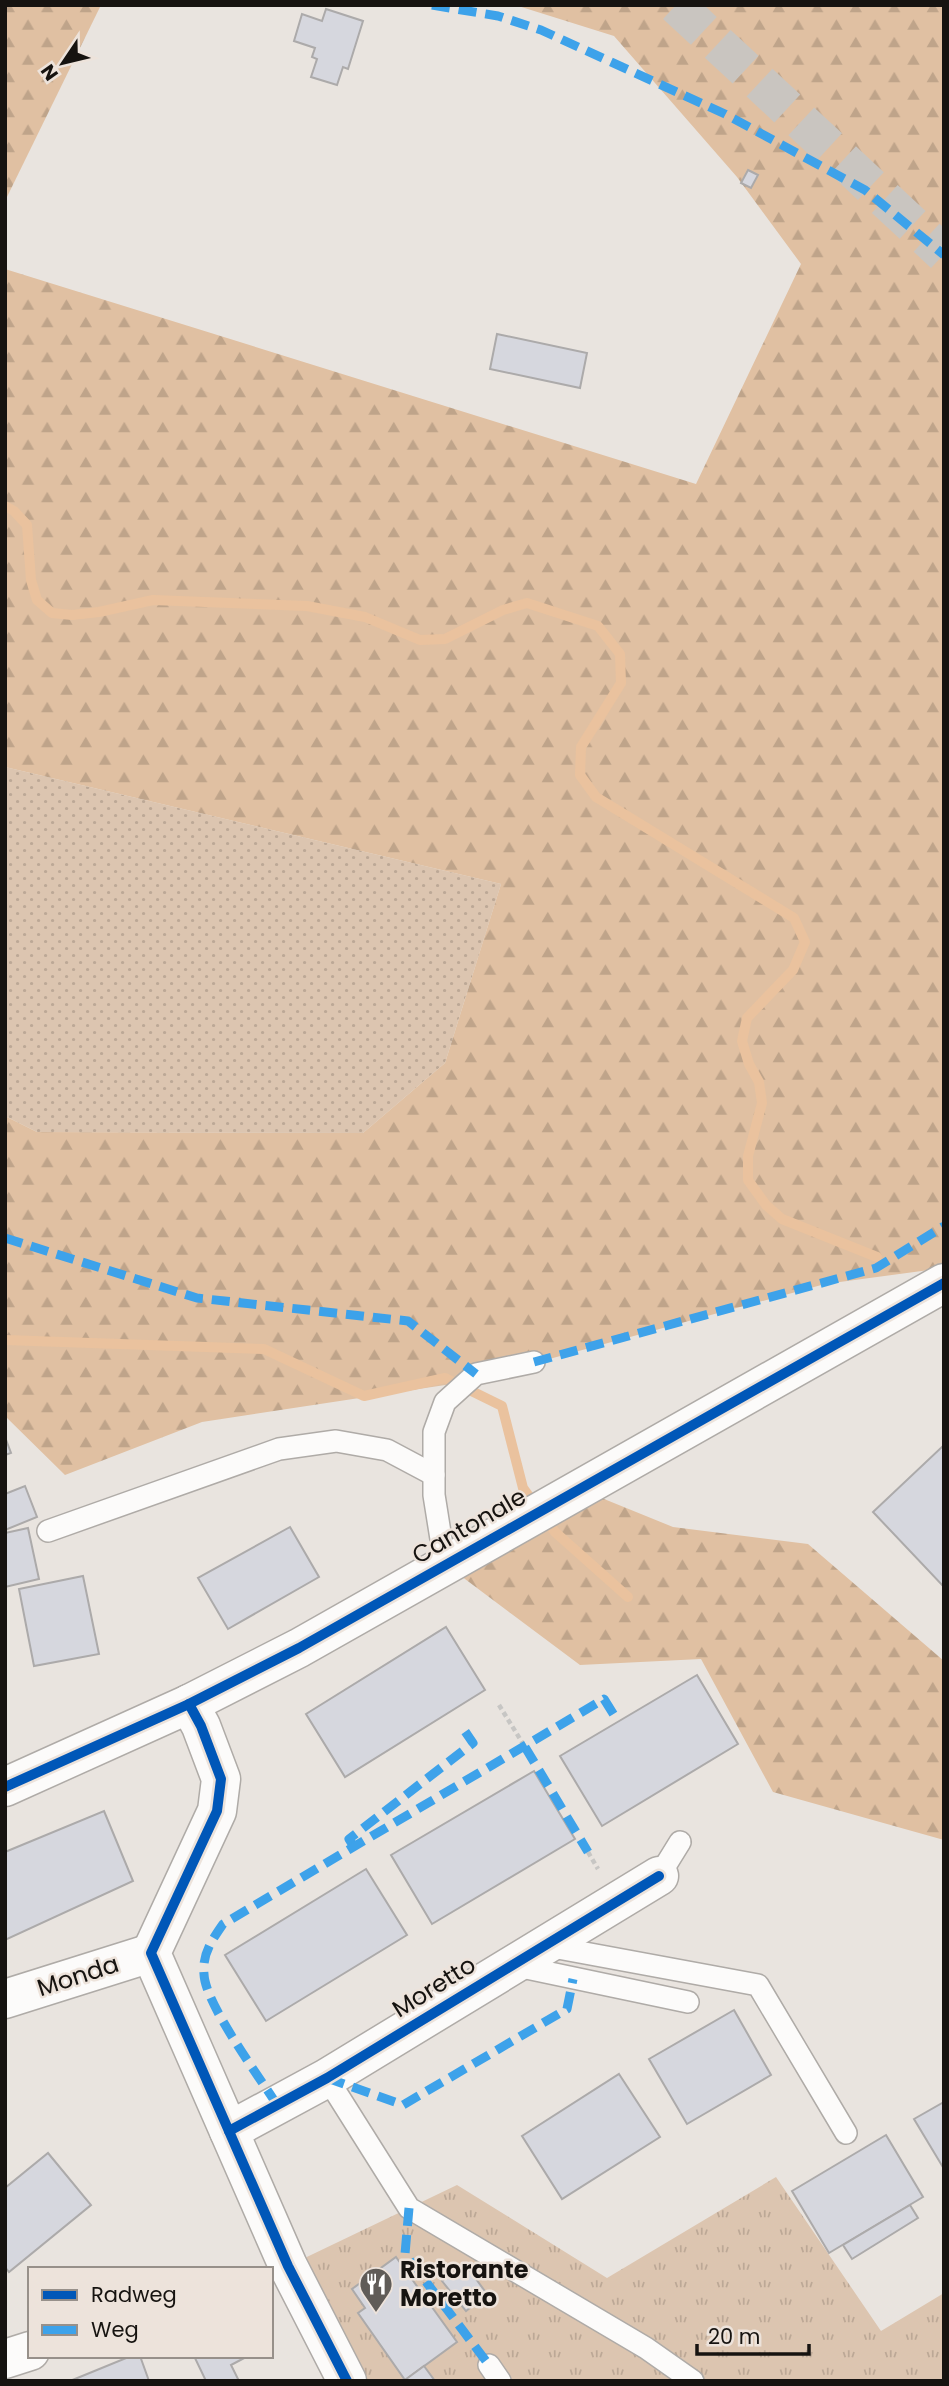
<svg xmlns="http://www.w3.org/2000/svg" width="949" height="2386" font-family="Poppins,sans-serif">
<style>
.grass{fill:url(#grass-dots)}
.forest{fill:url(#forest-firs)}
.park{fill:url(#park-tufts)}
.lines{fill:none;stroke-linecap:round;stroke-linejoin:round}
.stream{stroke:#eac29e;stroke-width:10}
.building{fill:#d6d7de;stroke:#acaaaa;stroke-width:2}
.trunk-tunnel{stroke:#c9c5c0;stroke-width:38;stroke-dasharray:38 19;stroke-linecap:butt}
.service-casing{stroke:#afaba7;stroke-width:24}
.minor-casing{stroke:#afaba7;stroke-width:41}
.tertiary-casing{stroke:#afaba7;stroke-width:41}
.path{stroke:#c7c6c4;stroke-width:4.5;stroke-dasharray:5 3.5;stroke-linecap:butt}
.service{stroke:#fcfbfa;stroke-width:21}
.minor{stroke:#fcfbfa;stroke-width:38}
.tertiary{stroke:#fcfbfa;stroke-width:38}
.quiet{stroke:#3da2ea;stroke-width:9;stroke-dasharray:18 9;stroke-linecap:butt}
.cycleway-casing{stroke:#ede3db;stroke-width:15}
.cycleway{stroke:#0057b8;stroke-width:10}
.labels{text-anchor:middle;stroke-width:5;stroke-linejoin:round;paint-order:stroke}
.street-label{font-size:24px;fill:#161310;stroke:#ede3db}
.poi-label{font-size:24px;font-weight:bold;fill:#161310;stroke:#ede3db;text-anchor:start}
</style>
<defs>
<pattern id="grass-dots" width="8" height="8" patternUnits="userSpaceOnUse" patternTransform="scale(1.75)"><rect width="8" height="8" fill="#dcc5b0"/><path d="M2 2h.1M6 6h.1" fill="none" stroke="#bca896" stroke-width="1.8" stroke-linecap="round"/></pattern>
<pattern id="forest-firs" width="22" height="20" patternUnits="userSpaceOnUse" patternTransform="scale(1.75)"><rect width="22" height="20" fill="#e0c0a2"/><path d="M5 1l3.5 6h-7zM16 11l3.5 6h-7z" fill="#bfa48a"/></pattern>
<pattern id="park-tufts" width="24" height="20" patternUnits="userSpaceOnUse" patternTransform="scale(1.75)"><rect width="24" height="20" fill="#dcc5b0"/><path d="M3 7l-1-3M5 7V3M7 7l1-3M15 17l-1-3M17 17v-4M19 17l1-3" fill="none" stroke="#bca896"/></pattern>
</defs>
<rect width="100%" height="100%" fill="#e9e4df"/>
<polygon class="grass" points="5,767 501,884 445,1063 363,1133 37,1132 5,1116"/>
<g class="forest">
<polygon points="5,5 101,5 5,201"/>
<polygon points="515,5 944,5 944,1268 825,1284 465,1382 202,1422 65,1475 5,1416 5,1116 37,1132 363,1133 445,1063 501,884 5,767 5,269 696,484 801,264 737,177 614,36"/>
<polygon points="577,1488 673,1527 808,1544 944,1661 944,1840 773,1792 701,1659 580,1665 445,1564"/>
</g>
<polygon class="park" points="776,2177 881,2331 944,2293 944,2381 347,2381 288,2266 457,2185 607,2278"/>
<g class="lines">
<g class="stream">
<polyline points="5,506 14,511 27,525 31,580 37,600 52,613 72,615 99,612 153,600 307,606 365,617 420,640 445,639 503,610 527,603 598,626 620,654 621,683 581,747 580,775 596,797 794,918 805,942 793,970 747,1018 742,1041 749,1064 759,1082 762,1103 748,1156 748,1180 766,1205 782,1219 877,1257"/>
<polyline points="5,1340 264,1349 364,1396 445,1378 502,1406 523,1488 555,1532 628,1597"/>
</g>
</g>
<g class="building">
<polygon points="326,9 363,21 348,69 343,67 337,85 311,77 317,59 312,57 315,48 294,41 302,14 322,21"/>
<polygon points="748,170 758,175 751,188 741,183"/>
<polygon points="497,334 587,353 580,388 490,369"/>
<polygon points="5,1437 11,1453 5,1455"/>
<polygon points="944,1445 944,1587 873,1512"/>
<polygon points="25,1486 37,1517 5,1530 5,1494"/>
<polygon points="290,1527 319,1577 228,1629 198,1578"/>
<polygon points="28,1528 39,1579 5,1587 5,1533"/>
<polygon points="83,1576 99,1654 34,1666 19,1589"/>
<polygon points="446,1627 485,1690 345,1777 306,1714"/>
<polygon points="697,1675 738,1744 602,1826 560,1756"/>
<polygon points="534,1771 575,1839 432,1924 391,1855"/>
<polygon points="104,1811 133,1881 5,1940 5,1852"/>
<polygon points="366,1869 407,1935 266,2021 225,1955"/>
<polygon points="734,2010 771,2075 687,2124 649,2059"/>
<polygon points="619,2074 660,2137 562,2199 522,2136"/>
<polygon points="944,2102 944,2169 914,2119"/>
<polygon points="886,2135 923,2197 829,2253 792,2191"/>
<polygon points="48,2153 91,2205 9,2272 5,2267 5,2188"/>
<polygon points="910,2205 918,2218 852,2259 843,2245"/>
<polygon points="396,2257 457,2342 405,2380 358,2313 365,2308 352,2289"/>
<polygon points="465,2264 487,2294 466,2311 442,2281"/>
<polygon points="131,2356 140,2356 149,2381 70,2381"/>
<polygon points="194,2356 248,2356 231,2365 239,2381 206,2381"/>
<polygon points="424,2366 435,2381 403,2381 405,2380"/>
</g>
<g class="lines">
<polyline class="trunk-tunnel" points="676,5 944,254"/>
<defs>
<g id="service">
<polyline points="48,1531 279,1449 336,1441 387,1450 434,1475"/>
<polyline points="445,1564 434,1495 434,1432 445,1402 476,1374 534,1362"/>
<polyline points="659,1876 680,1842"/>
<polyline points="547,1946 758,1985 846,2133"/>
<polyline points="512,1965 688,2002"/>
<polyline points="327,2078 409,2208 646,2348 693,2381"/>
<polyline points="489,2365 500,2381"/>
</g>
<g id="minor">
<polyline points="189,1704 201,1726 221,1779 217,1811 151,1953 288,2266 347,2381"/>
<polyline points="5,1999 151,1953"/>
<polyline points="229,2131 327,2078 659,1876"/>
<polyline points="5,2359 30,2351"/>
</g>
<polyline id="tertiary" points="5,1787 189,1704 299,1648 944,1283"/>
</defs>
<use href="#service" class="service-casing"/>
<use href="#minor" class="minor-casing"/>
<use href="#tertiary" class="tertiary-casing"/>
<g class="path">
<polyline points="499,1705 525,1747"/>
<polyline points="588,1852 598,1869"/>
</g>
<use href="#service" class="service"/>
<use href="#minor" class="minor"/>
<use href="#tertiary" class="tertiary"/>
<g class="quiet">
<polyline points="432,5 498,16 541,30 725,114 865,190 944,255"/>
<polyline points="5,1238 197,1298 408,1321 476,1374"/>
<polyline points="534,1362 876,1268 944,1226"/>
<polyline points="525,1747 588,1852"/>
<polyline points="354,1847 349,1839 473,1743 462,1727"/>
<polyline points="327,2078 403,2105 567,2009 573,1979"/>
<path d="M 277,2105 C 259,2076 205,2004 204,1974 C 202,1954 212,1940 223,1924 L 604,1699 L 614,1715"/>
<polyline points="409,2208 405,2254 489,2365"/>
</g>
<defs>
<g id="cycleway">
<polyline points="189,1704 201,1726 221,1779 217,1811 151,1953 288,2266 347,2381"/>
<polyline points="5,1787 189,1704 299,1648 944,1283"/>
<polyline points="229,2131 327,2078 659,1876"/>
</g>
</defs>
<use href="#cycleway" class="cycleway-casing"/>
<use href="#cycleway" class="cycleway"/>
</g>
<defs>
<symbol id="restaurant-pin" viewBox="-11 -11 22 30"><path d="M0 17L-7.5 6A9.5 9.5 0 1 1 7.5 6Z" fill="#605c58" stroke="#ede3db"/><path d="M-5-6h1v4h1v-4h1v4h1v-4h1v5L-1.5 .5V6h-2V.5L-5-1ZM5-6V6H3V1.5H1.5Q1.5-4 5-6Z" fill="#fff"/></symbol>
</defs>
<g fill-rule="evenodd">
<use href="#restaurant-pin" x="357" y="2265" width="38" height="52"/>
</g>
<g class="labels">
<g class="street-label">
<text transform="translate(469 1526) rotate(-30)" y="8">Cantonale</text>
<text transform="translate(78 1976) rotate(-18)" y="8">Monda</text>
<text transform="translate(434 1987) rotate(-32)" y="8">Moretto</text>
</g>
<g class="poi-label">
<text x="400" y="2278">Ristorante<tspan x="400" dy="28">Moretto</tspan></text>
</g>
</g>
<rect width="949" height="2386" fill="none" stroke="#161310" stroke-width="14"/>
<rect x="28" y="2267" width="245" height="91" fill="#ede3db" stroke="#97908a" stroke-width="2"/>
<rect x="42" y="2290" width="35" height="10" fill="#0057b8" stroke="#97908a" stroke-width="2"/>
<text x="91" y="2302" font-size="21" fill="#161310">Radweg</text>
<rect x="42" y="2325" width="35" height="10" fill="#3da2ea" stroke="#97908a" stroke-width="2"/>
<text x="91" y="2337" font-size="21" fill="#161310">Weg</text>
<g transform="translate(63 63) rotate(235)" stroke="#ede3db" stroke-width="5" paint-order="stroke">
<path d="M0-5L12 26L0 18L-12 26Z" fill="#161310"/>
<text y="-10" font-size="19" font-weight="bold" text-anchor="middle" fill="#161310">N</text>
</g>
<path d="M697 2344v10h112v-10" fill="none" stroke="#161310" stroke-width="3.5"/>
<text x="708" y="2344" font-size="21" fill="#161310" stroke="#ede3db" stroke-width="5" paint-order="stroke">20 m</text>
</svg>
